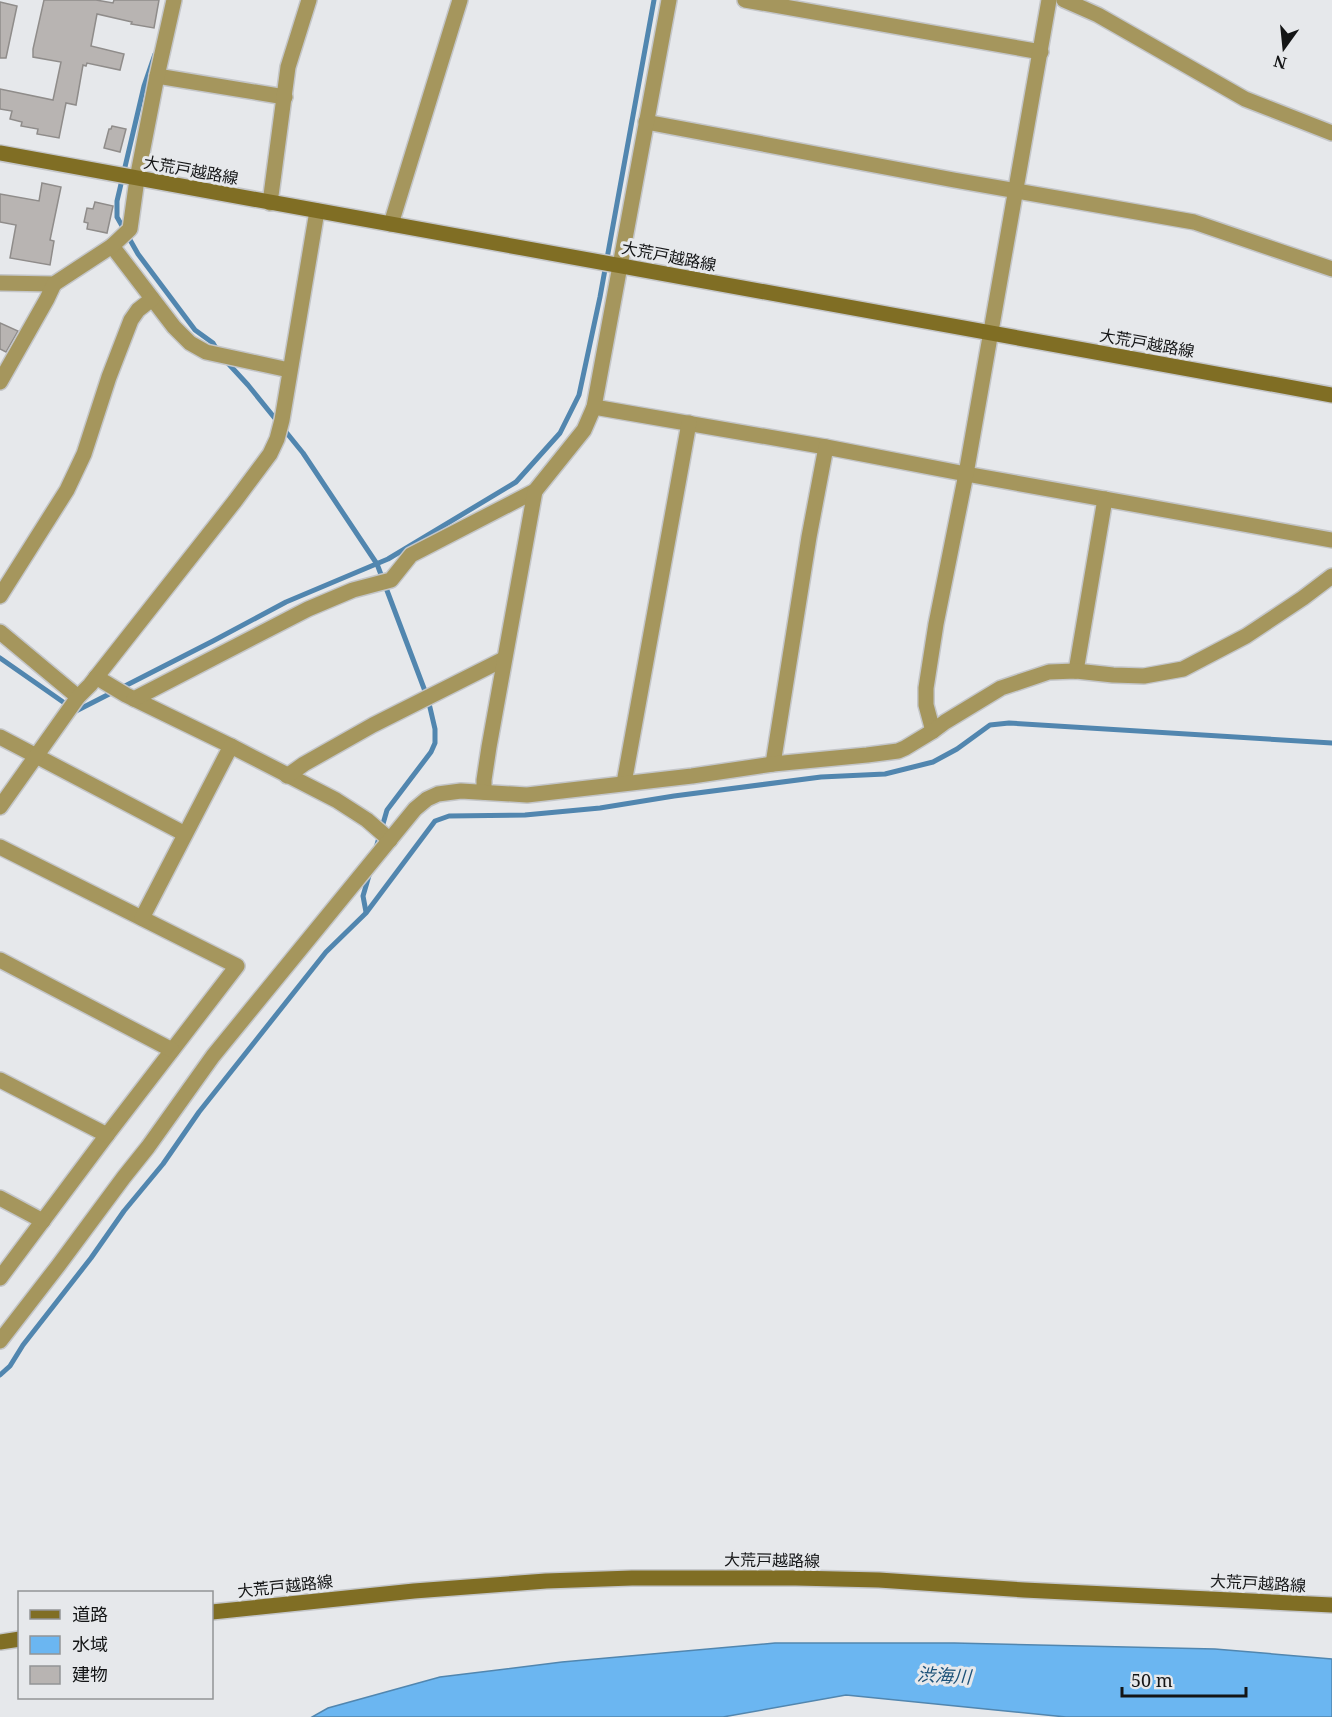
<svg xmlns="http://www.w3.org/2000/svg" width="1332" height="1717" font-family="'Noto Serif','Noto Sans JP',serif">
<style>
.water{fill:#6bb6f1;stroke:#5186af;stroke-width:1.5}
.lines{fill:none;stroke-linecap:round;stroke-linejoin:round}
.stream{stroke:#5186af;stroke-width:5}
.building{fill:#b8b4b2;stroke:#8f8c8a;stroke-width:1.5}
.street-casing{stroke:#c4c6c9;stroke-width:18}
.secondary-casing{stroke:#c4c6c9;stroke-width:18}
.street{stroke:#a5965d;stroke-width:15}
.secondary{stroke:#806e24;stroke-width:15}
.labels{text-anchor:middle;stroke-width:6;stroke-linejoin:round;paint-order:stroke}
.street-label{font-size:16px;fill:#141516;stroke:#e6e8eb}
.water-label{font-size:18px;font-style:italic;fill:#1b5178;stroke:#e6e8eb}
</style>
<rect width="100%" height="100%" fill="#e6e8eb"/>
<polygon class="water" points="775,1643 954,1643 1215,1649 1332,1659 1332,1717 1066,1717 846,1695 723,1717 312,1717 328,1708 440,1677 562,1662"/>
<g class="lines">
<g class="stream">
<polyline points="155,54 144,86 117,201 117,217 138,254 195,330 213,343 219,353"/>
<polyline points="225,360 248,385 303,453 377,564 428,699 435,729 435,743 431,752 387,810 376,848"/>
<polyline points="0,658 76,711 213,641 286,602 388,559 516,482 560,433 579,395 600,297 654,0"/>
<polyline points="366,912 363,896 370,872"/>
<polyline points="0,1375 10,1366 23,1345 91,1258 124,1211 163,1164 199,1112 326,952 366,913 435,821 449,816 525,815 600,808 674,796 821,777 885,774 933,762 957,749 990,725 1009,723 1332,743"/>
</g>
</g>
<g class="building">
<polygon points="44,0 96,0 113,3 114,0 159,0 154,28 131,24 132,22 97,14 91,46 124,54 120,70 87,63 86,66 83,65 76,105 66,103 59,138 37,134 38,129 21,126 22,122 10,119 12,111 0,109 0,89 53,100 61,62 33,57 33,49"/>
<polygon points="0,2 17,6 6,58 0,58"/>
<polygon points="112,126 126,129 120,152 104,148 109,129 111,129"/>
<polygon points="42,183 61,187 50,240 54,241 50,265 10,258 16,225 0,222 0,194 39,201"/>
<polygon points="95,202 113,206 107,233 87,229 88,223 84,222 87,208 93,209"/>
<polygon points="0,323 18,331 6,352 0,349"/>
</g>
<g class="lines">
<defs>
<g id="street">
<polyline points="745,0 1041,52"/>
<polyline points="1064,0 1098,15 1245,99 1332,133"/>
<polyline points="157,76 285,97"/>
<polyline points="646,122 954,180 1194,222 1332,269"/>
<polyline points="270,203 288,67 309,0"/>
<polyline points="391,224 460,0"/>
<polyline points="112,246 174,327 190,343 206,352 289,370"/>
<polyline points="0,283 54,284 112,246 130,229 137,179 157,76 174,0"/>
<polyline points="0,382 47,299 54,284"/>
<polyline points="594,407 826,447 966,474 1332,540"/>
<polyline points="0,596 67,490 84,454 109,377 131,320 138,310 152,299"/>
<polyline points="0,632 78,697"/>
<polyline points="1076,671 1105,499"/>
<polyline points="96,677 126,695 231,746 336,800 367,820 390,840"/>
<polyline points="134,699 308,609 353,590 391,580 411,555 535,491 584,430 594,407 669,0"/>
<polyline points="933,731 926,705 926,688 936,624 966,474 1049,0"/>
<polyline points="0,737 185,834"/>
<polyline points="773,764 809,537 826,447"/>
<polyline points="287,776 304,764 373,725 504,659"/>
<polyline points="624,783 689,423"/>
<polyline points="484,792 484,780 489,747 535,491"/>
<polyline points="0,807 78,697 90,685 235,501 270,454 277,439 282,420 317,211"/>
<polyline points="0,847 237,966 107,1135 0,1278"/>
<polyline points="142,918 231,746"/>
<polyline points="0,960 172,1050"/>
<polyline points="0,1080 107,1135"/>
<polyline points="0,1198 43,1221"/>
<polyline points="0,1341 58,1266 124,1177 148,1147 213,1056 415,809 427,799 438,794 461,791 527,795 692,776 773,764 867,755 898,751 905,748 933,731 945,722 1001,688 1049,672 1076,671 1113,675 1144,676 1183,669 1246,636 1303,598 1332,576"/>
</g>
<g id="secondary">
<polyline points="0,153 1332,395"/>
<polyline points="212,1612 414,1591 546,1581 632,1578 796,1578 879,1580 1024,1590 1332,1605"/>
<polyline points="0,1642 20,1639"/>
</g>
</defs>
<use href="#street" class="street-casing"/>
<use href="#secondary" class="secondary-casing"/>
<use href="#street" class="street"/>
<use href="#secondary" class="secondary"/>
</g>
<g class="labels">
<g class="street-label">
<text transform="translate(191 170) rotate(10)" y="6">大荒戸越路線</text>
<text transform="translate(669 256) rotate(11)" y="6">大荒戸越路線</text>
<text transform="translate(1147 343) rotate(10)" y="6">大荒戸越路線</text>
<text transform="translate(772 1560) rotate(1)" y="6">大荒戸越路線</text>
<text transform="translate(1258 1583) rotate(3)" y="6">大荒戸越路線</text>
<text transform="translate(285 1586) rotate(-6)" y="6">大荒戸越路線</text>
</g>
<g class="water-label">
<text transform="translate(944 1676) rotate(3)" y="6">渋海川</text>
</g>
</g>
<rect x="18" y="1591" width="195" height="108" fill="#e6e8eb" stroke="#929496" stroke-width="1.5"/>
<rect x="30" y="1610" width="30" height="9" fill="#806e24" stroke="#929496" stroke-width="1.5"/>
<text x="72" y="1621" font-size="18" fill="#141516">道路</text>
<rect x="30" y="1636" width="30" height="18" fill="#6bb6f1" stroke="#929496" stroke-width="1.5"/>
<text x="72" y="1651" font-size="18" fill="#141516">水域</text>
<rect x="30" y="1666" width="30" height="18" fill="#b8b4b2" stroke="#929496" stroke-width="1.5"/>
<text x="72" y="1681" font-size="18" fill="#141516">建物</text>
<g transform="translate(1284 48) rotate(195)" stroke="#e6e8eb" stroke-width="4.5" paint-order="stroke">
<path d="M0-4.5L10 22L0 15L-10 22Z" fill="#141516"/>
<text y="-9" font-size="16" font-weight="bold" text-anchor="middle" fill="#141516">N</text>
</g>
<path d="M1122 1687v9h124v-9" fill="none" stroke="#141516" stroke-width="3"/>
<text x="1131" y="1687" font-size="18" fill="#141516" stroke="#e6e8eb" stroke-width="4.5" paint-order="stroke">50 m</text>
</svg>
